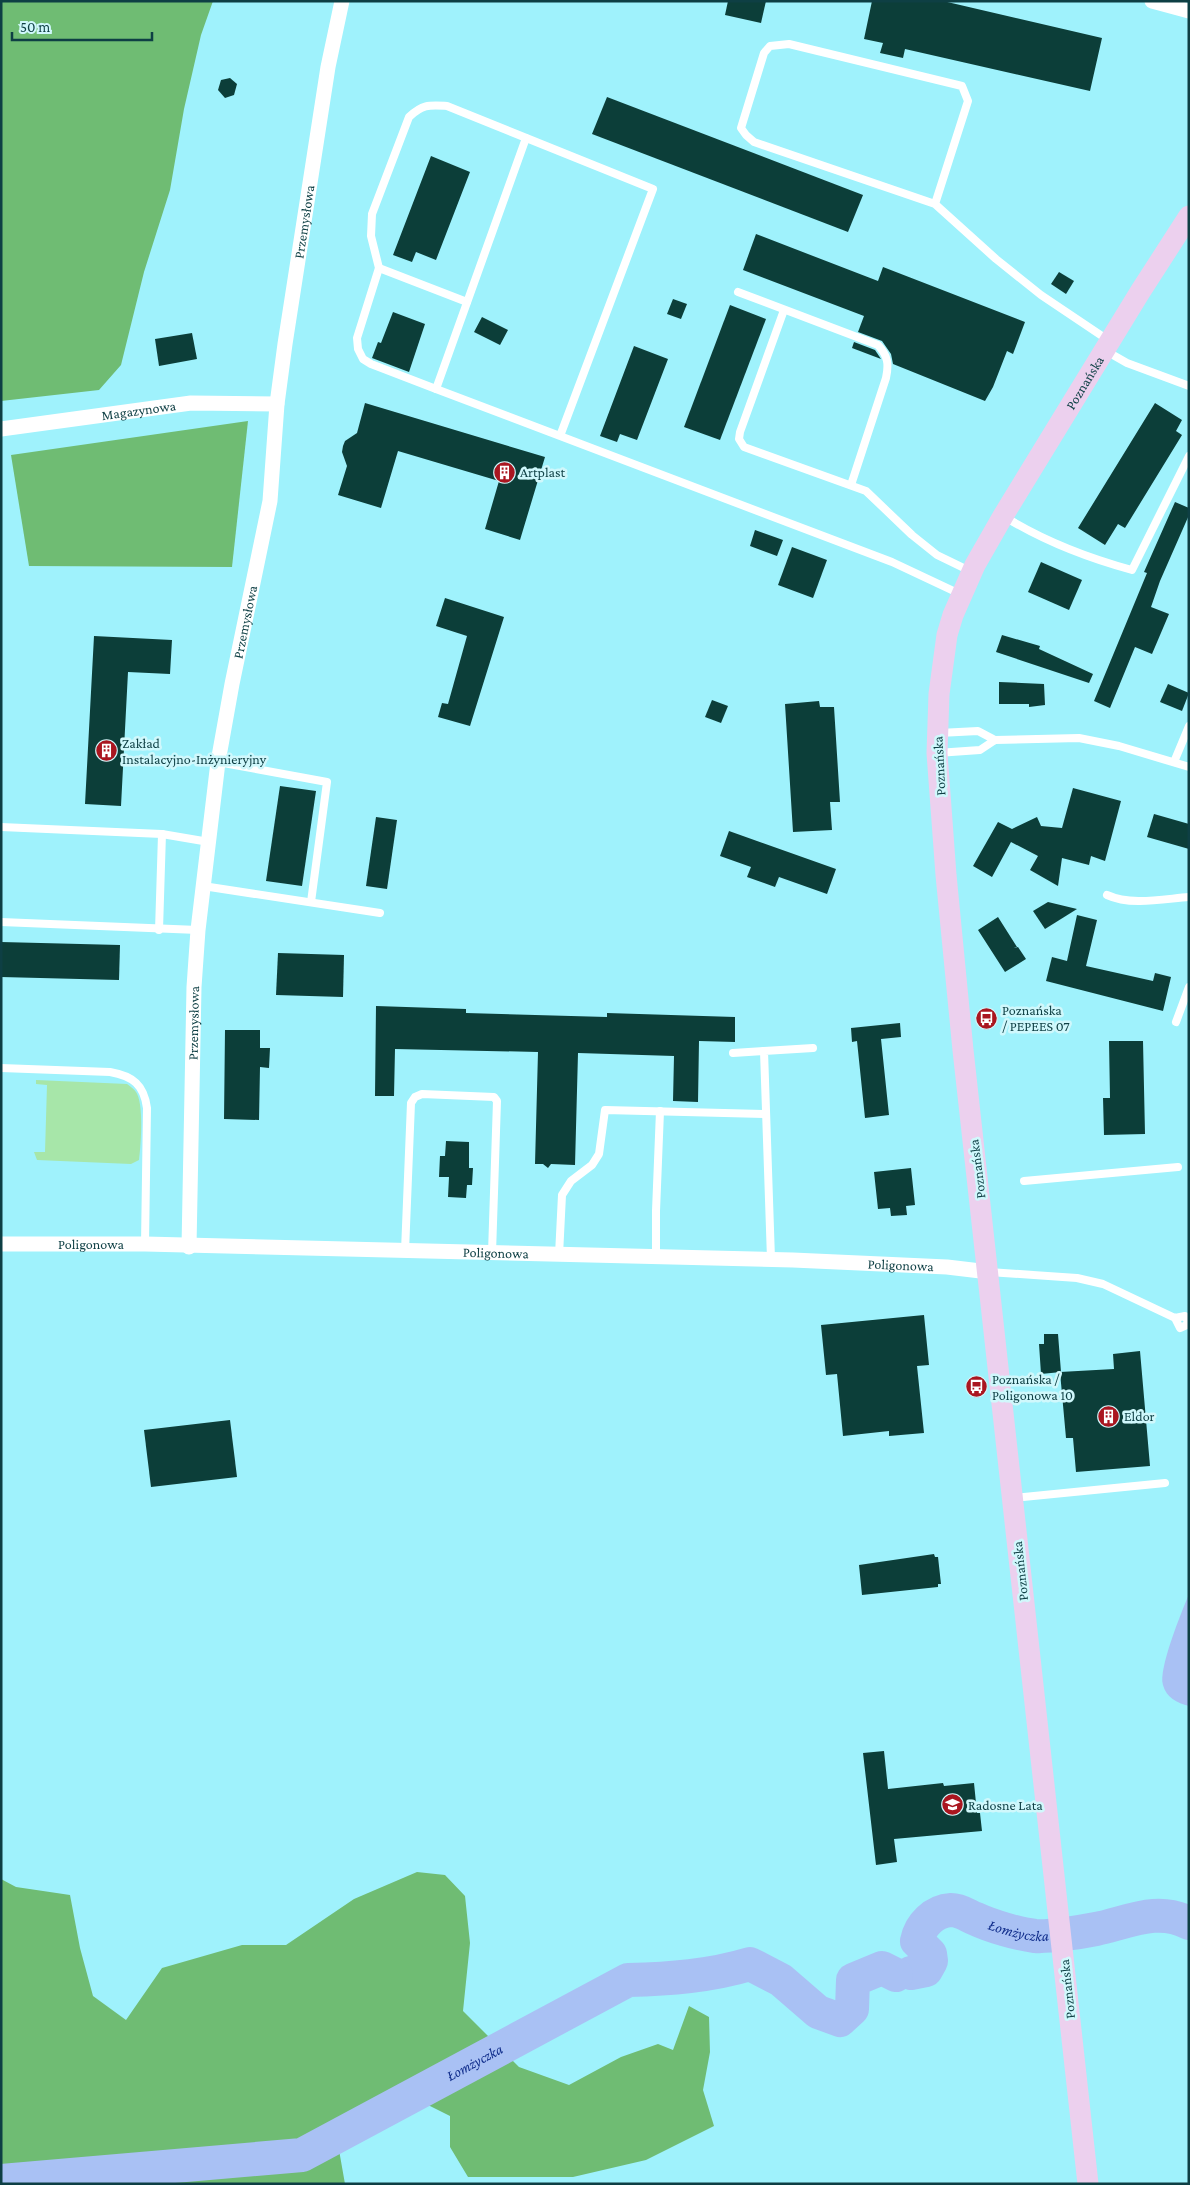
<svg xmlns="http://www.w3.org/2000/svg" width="1190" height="2185" font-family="'Crimson Pro',serif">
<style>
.green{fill:#a7e6a9}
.forest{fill:#6fbc73}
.water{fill:#a9c1f4}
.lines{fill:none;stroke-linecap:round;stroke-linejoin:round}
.river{stroke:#a9c1f4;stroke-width:34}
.building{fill:#0c3e39}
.lane{stroke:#fff;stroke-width:8}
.street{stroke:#fff;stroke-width:15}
.secondary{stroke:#ecd0ee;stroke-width:21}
.labels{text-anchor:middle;stroke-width:5;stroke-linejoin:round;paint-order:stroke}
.street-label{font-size:14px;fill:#0e3f44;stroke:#d0f8fc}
.poi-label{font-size:14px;fill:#0e3f44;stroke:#d0f8fc;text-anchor:start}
.water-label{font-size:15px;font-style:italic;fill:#102d8b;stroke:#d0f8fc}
</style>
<rect width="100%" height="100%" fill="#9ff2fc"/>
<path class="green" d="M 36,1080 L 127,1084 C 130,1086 134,1089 136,1092 C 144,1103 141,1146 139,1160 L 131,1164 L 37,1160 L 34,1152 L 45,1152 L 47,1085 L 36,1084 Z"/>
<g class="forest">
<polygon points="1,1 213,1 201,35 184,109 170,190 144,272 121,365 99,390 1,401"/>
<polygon points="248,421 232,567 29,566 11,455"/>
<polygon points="417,1872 445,1875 465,1896 470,1943 463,2011 519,2067 569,2085 621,2057 658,2044 673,2050 689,2006 709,2017 710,2052 703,2090 714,2126 646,2160 573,2177 468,2177 450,2147 450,2116 428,2105 369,2131 339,2150 345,2184 1,2184 1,1879 16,1887 70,1895 80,1948 93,1996 126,2020 162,1968 242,1945 286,1945 354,1899"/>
</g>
<path class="water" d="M 1189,1594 L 1189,1706 C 1177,1703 1166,1697 1163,1685 C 1158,1669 1182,1611 1189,1594 Z"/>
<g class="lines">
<g class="river">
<path id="s1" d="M 911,1973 L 926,1970 L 931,1961 L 930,1954 L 917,1941 C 920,1925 934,1911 951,1910 C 961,1910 968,1916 976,1919 C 991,1926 1018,1934 1035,1936 C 1049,1937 1081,1932 1096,1929 C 1127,1923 1157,1906 1189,1923"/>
<path id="s2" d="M 1,2181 L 302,2155 L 628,1980 C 670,1979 710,1976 750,1964 L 781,1980 L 818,2012 L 840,2020 L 852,2009 L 853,1980 L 882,1968 L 896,1975"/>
</g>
</g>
<g class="building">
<polygon points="728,1 766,1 761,23 725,15"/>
<polygon points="872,1 943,1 1102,38 1090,91 905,49 903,58 880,53 883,43 864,39"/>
<polygon points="230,78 237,84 234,95 225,98 218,90 221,80"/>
<polygon points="607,97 863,195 848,232 592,134"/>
<polygon points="431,156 470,172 436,260 416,252 412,262 393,255"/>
<polygon points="756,234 878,281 883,267 1025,322 1013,354 1007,351 993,387 985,401 893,364 891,354 882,341 858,332 864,316 743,270"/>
<polygon points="1059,272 1074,281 1066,294 1051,284"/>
<polygon points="673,299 687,304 681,319 667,314"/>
<polygon points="730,305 766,319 720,440 684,427"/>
<polygon points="393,312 425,324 409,372 372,358 378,342 381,343"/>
<polygon points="482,317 508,330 500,345 474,332"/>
<polygon points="192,333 197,359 159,366 155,339"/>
<polygon points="854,342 875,350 881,359 852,348"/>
<polygon points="634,346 668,359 637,440 620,434 617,442 600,436"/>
<polygon points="365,403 545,457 520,540 485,529 499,481 398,451 381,508 338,495 347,466 342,452 343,446 345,441 357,433"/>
<polygon points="1155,403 1182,420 1176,431 1182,435 1125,528 1118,524 1105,545 1078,528"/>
<polygon points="1175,502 1189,508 1189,515 1160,581 1151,607 1169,614 1152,654 1135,647 1110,708 1094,701 1147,573 1144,572"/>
<polygon points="755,530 783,540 777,556 750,546"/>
<polygon points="792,547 827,560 813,598 778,585"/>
<polygon points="1041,562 1082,580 1069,610 1028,592"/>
<polygon points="445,598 504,617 470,726 438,717 442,703 448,704 467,636 436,626"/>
<polygon points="1002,635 1040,646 1039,649 1093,674 1089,683 996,652"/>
<polygon points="94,636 172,640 170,674 128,672 121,806 85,804"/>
<polygon points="999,682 1044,684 1045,705 1029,707 1029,704 999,704"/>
<polygon points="1168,684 1189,693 1182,711 1160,702"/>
<polygon points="712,700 728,706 721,723 705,717"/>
<polygon points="819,701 820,707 834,707 840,802 830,802 832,830 793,832 785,704"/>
<polygon points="280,786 316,791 302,886 266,881"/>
<polygon points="1073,788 1121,801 1105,861 1091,856 1089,865 1062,858 1058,886 1030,870 1038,856 1011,842 992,877 973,866 998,822 1012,829 1037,817 1041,826 1062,828"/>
<polygon points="1154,814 1189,824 1189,849 1147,837"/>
<polygon points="376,817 397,820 387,889 366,886"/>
<polygon points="729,831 836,869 827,894 779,877 775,887 747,877 751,867 720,856"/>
<polygon points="1048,902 1077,909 1045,929 1033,911"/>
<polygon points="1077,915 1097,920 1086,966 1153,981 1155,973 1171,977 1163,1011 1046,981 1052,957 1067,961"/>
<polygon points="998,917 1017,947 1014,948 1018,947 1026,959 1005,972 978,930"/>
<polygon points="1,942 120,945 119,980 1,977"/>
<polygon points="278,953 344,955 343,997 276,995"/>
<polygon points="376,1006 466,1009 466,1013 607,1017 607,1013 735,1017 735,1042 699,1041 698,1102 673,1101 674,1056 578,1053 575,1165 551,1164 548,1168 543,1164 535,1164 538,1052 395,1049 394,1096 375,1096"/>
<polygon points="900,1023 901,1037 881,1039 889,1115 865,1118 857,1041 852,1042 851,1028"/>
<polygon points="225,1030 260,1030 260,1048 270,1048 269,1068 260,1067 259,1120 224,1119"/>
<polygon points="1109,1041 1143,1041 1145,1134 1104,1135 1103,1098 1110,1098"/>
<polygon points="446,1141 469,1142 469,1168 473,1168 472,1185 467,1185 466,1198 448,1197 449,1177 439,1177 440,1156 445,1156"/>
<polygon points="911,1168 915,1205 906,1206 907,1215 891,1216 890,1208 878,1209 874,1172"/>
<polygon points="924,1315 929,1365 917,1366 924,1433 889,1436 889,1431 843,1436 837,1374 826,1375 821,1325"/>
<polygon points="1044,1334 1058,1334 1061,1372 1041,1374 1039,1344 1044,1344"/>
<polygon points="1140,1351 1150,1466 1076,1472 1073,1438 1066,1438 1060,1372 1114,1369 1113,1354"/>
<polygon points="230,1420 237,1477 151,1487 144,1430"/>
<polygon points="934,1554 935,1557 938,1557 941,1584 938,1584 938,1587 862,1595 859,1565"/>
<polygon points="884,1751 888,1789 943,1783 944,1786 974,1783 977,1813 980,1813 982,1831 894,1839 897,1862 876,1865 863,1753"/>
</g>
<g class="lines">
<g class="lane">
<polyline points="935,204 968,101 962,86 789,44 770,46 764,53 741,128 746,135 754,142 935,204 996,259 1041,295 1108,340"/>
<polyline points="379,268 467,302"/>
<path d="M 738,292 L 878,345 C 888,356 889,364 886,378 L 851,485"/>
<polyline points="784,310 740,432 739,439 744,447 866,491 912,535 937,555 970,571"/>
<polyline points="1106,351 1127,363 1189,386"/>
<polyline points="436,389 526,138"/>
<path d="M 560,436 L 653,189 L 447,106 C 429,105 423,104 409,117 L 372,214 L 371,236 L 379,268 L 357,338 L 358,349 L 363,359 L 371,364 L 436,389 L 892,562 L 960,594"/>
<path d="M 1005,517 C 1044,541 1088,558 1132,570 L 1189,456"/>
<polyline points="939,733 978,731 995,740"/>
<polyline points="937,753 980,750 995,740 1079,738 1119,746 1189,767"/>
<polyline points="218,762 327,782 311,902"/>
<polyline points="1174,762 1189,726"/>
<polyline points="1,827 162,834 209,842"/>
<polyline points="203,886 380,913"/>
<path d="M 1107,895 C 1131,906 1163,899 1189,897"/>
<polyline points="1,922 198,930"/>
<polyline points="159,930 162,834"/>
<polyline points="1176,1022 1189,987"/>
<polyline points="733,1053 764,1051"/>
<path d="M 1,1068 L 110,1072 C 133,1076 144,1085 147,1108 L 145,1244"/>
<polyline points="1024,1181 1178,1167"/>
<polyline points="405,1251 411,1103 415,1097 422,1094 494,1097 497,1101 492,1253"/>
<polyline points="559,1255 562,1195 571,1181 592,1165 599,1154 605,1110 765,1114"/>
<polyline points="656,1257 656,1211 660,1111"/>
<polyline points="771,1259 764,1051 813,1048"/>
<polyline points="989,1272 1077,1278 1103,1284 1175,1318 1185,1316 1189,1324 1180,1328 1175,1318"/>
<polyline points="1014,1498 1165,1483"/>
</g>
<g class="street">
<polyline points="1152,1 1189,11"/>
<path id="s3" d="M 1,429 L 191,403 L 277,404"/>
<path id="s4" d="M 1,1244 L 145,1244 L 793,1260 L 947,1267 L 989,1272"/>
<path id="s5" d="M 189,1247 L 194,987 L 198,930 L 218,762 L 232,684 L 270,501 L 277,404 L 285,344 L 328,67 L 342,1"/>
</g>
<path class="secondary" id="s6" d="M 1088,2184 L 963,1050 L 946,875 L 937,753 L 939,694 L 947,635 L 953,615 L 975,565 L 1003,516 L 1140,292 L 1189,216"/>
</g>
<defs>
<symbol id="building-disc" viewBox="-11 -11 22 22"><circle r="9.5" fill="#aa1620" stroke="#d0f8fc"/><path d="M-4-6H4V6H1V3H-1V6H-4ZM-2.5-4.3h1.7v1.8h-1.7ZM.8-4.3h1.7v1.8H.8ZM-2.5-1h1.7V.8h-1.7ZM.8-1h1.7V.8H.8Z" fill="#fff"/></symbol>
<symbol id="bus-disc" viewBox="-11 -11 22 22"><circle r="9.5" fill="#aa1620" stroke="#d0f8fc"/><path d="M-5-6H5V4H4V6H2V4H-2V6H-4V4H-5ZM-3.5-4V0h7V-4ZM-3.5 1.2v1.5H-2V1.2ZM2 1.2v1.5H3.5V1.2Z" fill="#fff"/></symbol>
<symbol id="school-disc" viewBox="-11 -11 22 22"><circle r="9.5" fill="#aa1620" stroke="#d0f8fc"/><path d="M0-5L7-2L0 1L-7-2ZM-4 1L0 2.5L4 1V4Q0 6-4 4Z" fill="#fff"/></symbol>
</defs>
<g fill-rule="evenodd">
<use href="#building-disc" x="492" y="460" width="25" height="25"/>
<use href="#building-disc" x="94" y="738" width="25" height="25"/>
<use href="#bus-disc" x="974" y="1006" width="25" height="25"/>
<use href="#bus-disc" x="964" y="1374" width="25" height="25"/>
<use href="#building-disc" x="1096" y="1404" width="25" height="25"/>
<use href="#school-disc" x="940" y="1792" width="25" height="25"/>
</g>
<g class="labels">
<g class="street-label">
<text dy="5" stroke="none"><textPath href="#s5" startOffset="1034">Przemysłowa</textPath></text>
<text dy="5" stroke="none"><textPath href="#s6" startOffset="1846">Poznańska</textPath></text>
<text dy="5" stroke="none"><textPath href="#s3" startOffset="139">Magazynowa</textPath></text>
<text dy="5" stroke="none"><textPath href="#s5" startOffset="629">Przemysłowa</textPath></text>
<text transform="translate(939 766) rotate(-93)" y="5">Poznańska</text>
<text dy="5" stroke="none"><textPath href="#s5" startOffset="224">Przemysłowa</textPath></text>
<text transform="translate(977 1169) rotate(-97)" y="5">Poznańska</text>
<text dy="5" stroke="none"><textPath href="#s4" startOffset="90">Poligonowa</textPath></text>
<text dy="5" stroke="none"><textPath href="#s4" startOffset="495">Poligonowa</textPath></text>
<text dy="5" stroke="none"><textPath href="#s4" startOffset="900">Poligonowa</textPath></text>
<text transform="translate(1020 1571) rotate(-96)" y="5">Poznańska</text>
<text transform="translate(1067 1989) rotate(-96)" y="5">Poznańska</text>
</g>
<g class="poi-label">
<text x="520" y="477">Artplast</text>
<text x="122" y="748">Zakład<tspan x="122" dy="16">Instalacyjno-Inżynieryjny</tspan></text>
<text x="1002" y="1015">Poznańska<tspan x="1002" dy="16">/ PEPEES 07</tspan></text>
<text x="992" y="1384">Poznańska /<tspan x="992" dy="16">Poligonowa 10</tspan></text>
<text x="1124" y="1421">Eldor</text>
<text x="968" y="1810">Radosne Lata</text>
</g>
<g class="water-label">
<text dy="5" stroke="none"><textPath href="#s1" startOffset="172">Łomżyczka</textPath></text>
<text dy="5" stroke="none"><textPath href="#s2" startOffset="498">Łomżyczka</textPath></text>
</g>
</g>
<rect width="1190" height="2185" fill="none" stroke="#0e3f44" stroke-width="5"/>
<path d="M12 32v8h140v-8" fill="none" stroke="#0e3f44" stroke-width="2.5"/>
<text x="20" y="32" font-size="15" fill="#0e3f44" stroke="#d0f8fc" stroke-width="4" paint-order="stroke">50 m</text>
</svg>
